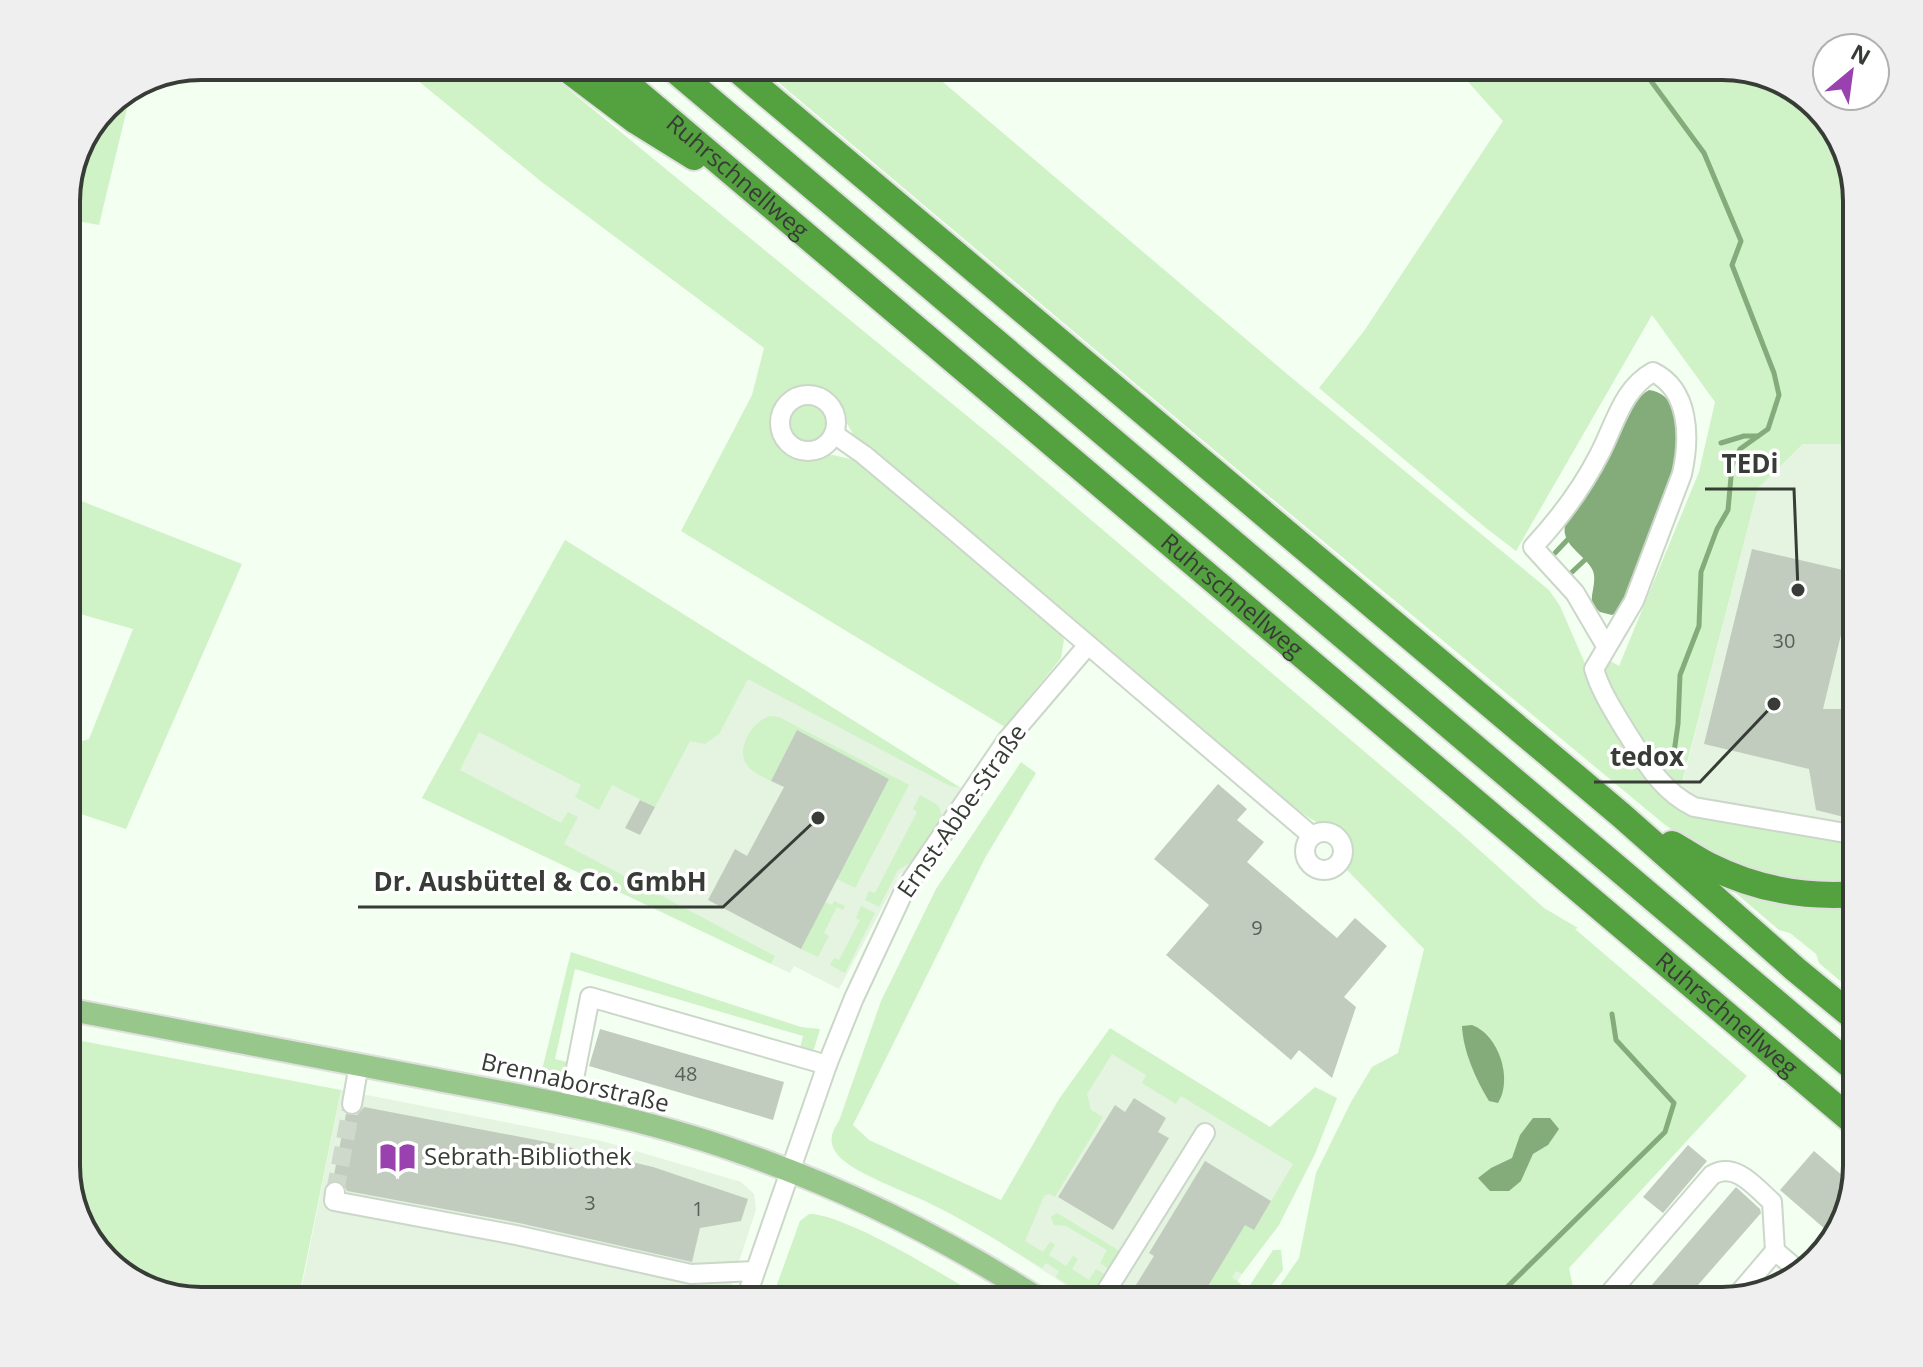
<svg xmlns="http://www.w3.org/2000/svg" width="1923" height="1367" font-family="'Open Sans',sans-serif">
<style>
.built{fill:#e4f4e0}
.green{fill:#cff2c7;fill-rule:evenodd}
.water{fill:#84ac7a}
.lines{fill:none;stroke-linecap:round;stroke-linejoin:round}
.stream{stroke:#84ac7a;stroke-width:5}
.building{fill:#c1ccbe}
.minor-tunnel{stroke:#ced8cb;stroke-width:18;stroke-dasharray:18 9;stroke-linecap:butt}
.minor-casing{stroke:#cbd7c9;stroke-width:22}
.major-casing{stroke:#dfe0df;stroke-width:26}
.highway-casing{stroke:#dfe0df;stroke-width:30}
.minor{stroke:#fff;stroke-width:18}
.major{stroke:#98c78c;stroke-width:22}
.highway{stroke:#54a23f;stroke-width:26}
.labels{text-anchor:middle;stroke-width:7;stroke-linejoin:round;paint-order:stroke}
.number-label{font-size:20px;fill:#5a6058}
.street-label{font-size:24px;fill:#383c36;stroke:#fff}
.poi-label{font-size:24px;fill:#383c36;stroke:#fff;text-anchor:start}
.rim{fill:none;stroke:#383c36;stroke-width:4}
.leader{fill:none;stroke:#383c36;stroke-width:3}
.callout-dot{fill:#383c36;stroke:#fff;stroke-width:3}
.callout-label{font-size:26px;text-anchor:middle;font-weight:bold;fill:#383c36;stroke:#fff;stroke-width:7;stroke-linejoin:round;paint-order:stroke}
</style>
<rect width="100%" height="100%" fill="#f3fff0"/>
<g class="built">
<polygon points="1803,444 1857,444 1857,842 1677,804 1758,488"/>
<polygon points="565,540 961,788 914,866 900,874 839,989 794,966 790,973 422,798"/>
<polygon points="1110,1031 1313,1154 1226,1301 1090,1301 986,1233"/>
<polygon points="341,1090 602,1141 741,1182 754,1194 756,1210 726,1301 299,1301"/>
</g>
<g class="green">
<path d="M 400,66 L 540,66 L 1005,447 L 1457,830 L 1544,908 L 1578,928 L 1575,929 L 1747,1076 L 1569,1268 L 1576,1301 L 1269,1301 L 1299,1258 L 1316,1173 L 1351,1102 L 1372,1067 L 1398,1053 L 1424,949 L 1344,867 L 1351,849 C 1339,822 1327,830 1308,817 C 1294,807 1281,796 1268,786 L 854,436 C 839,408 833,396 801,388 C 766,407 765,428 792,456 L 833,455 L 859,461 L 1059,629 L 1064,640 L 1061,658 L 1005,727 L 681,531 L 752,395 L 764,348 L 543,183 ZM 1548,1145 L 1533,1154 L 1521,1181 L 1503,1163 Z"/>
<path d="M 759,66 L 924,66 L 1287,374 L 1549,590 L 1560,606 L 1597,691 L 1677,804 L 1857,842 L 1857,886 C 1780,886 1727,869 1664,824 L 1264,492 Z"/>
<polygon points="1454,66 1723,66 1804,94 1843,141 1857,200 1857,444 1803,444 1758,488 1679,794 1654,769 1602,674 1609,660 1619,666 1699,472 1715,402 1652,315 1516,551 1486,528 1319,388 1364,331 1503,121"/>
<polygon points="131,92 99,225 66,219 70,177 80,142 112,100"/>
<circle cx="808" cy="423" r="18"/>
<polygon points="66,495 242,564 126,829 66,809 66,746 89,739 133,629 66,610"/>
<polygon points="565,540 961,788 950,786 748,679 719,734 705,744 690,741 655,807 612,785 599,810 575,797 581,785 479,732 460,770 561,823 568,812 578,817 564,844 775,956 771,964 422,798"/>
<path d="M 770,716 L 779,717 L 909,785 L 855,888 L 837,879 L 889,779 L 797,731 L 771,781 C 762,776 750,772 745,762 C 737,746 754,720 770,716 Z"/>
<path d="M 1021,762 L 1036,773 L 985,858 L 853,1125 L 869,1140 L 1001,1200 L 1059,1099 L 1110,1028 L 1270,1127 L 1315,1087 L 1337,1098 L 1315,1154 L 1279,1225 L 1242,1274 L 1236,1271 L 1232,1277 L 1243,1286 L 1250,1285 L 1273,1250 L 1281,1250 L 1283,1270 L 1260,1301 L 1194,1301 L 1207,1287 L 1245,1225 L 1254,1230 L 1293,1164 L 1181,1096 L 1176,1104 L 1142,1083 L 1146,1075 L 1112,1054 L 1087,1094 L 1091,1110 L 1103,1117 L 1055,1197 L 1049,1194 L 1044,1196 L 1025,1241 L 1043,1252 L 1050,1242 L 1055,1245 L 1049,1255 L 1066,1266 L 1073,1256 L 1078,1259 L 1072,1269 L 1089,1280 L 1096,1269 L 1108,1276 L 1100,1289 L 1085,1296 L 1056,1277 L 1059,1271 L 1046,1263 L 1042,1268 C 1005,1245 968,1222 929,1203 C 907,1192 850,1172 837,1154 C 828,1143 831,1132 839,1121 L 881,1001 L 936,889 Z"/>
<polygon points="920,795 938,805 942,816 915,860 898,870 879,907 865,900 869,891 875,893 917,812 913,809"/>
<polygon points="1723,882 1857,903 1857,995 1819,963 1816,954 1790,933 1779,930"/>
<polygon points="834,901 845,906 843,910 837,907 824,933 829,936 818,957 801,949 825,902 832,905"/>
<polygon points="861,906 875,913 845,973 830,965 834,958 839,960 860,920 856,918"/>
<polygon points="571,952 801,1027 820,1029 814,1049 811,1051 800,1048 803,1036 575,969 555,1059 571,1063 568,1076 542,1070"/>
<polygon points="66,1038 341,1090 298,1301 200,1301 119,1273 80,1226 66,1175"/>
<polygon points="1057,1213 1118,1250 1120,1254 1112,1271 1100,1263 1107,1250 1066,1226 1054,1225 1051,1217"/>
<path d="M 809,1214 C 845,1213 952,1280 987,1301 L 771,1301 L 800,1221 Z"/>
</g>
<g class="water">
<path d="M 1649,390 C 1682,394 1683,443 1676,469 C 1662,517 1640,564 1622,610 L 1612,615 L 1600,612 L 1592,605 C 1590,593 1598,580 1592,569 C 1585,556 1568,548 1565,534 C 1561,516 1586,495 1595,480 C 1607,459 1628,400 1649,390 Z"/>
<path d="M 1472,1025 C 1499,1035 1513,1079 1498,1103 L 1489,1101 C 1476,1080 1463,1051 1462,1026 Z"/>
<polygon points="1533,1118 1550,1118 1559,1129 1548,1145 1533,1154 1521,1181 1509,1191 1490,1191 1478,1178 1491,1168 1512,1158 1520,1135"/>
</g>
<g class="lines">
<g class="stream">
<polyline points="1640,66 1704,153 1741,241 1732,265 1774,373 1779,395 1768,429 1740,449 1732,466 1728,510 1717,529 1701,572 1699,626 1680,675 1678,724 1672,767"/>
<polyline points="1721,443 1744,436 1758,436"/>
<polyline points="1555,553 1571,536"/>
<polyline points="1571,573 1588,557"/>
<polyline points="1501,1301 1504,1290 1665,1132 1674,1103 1616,1040 1612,1014"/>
</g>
</g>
<g class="building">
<polygon points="1752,549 1856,573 1823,709 1857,709 1857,818 1844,817 1816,810 1809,769 1704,744"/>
<polygon points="797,730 889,779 801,949 708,900 735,849 747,856 784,787 771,781"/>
<polygon points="1218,784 1247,809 1237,820 1264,842 1247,862 1337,938 1355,918 1387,946 1344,997 1356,1007 1332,1078 1299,1050 1291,1060 1166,955 1209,905 1154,859"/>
<polygon points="640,800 655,807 640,835 625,828"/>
<polygon points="600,1029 784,1082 773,1120 589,1066"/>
<polygon points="1134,1098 1166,1118 1158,1132 1169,1138 1113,1230 1058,1197 1115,1105 1125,1112"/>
<polygon points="364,1107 547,1142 653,1167 748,1199 741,1221 700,1228 692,1262 519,1223 347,1191 343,1183 333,1180 346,1114 357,1115"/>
<polygon points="1688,1145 1707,1161 1663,1213 1643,1197"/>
<polygon points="1814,1151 1851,1183 1833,1236 1780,1190"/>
<polygon points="1205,1161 1271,1201 1254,1230 1245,1225 1199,1301 1126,1301 1154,1256 1149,1253"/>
<polygon points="1736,1187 1760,1209 1761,1213 1684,1301 1638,1301"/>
</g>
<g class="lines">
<polyline class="minor-tunnel" points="335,1192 352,1104"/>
<defs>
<g id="minor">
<circle cx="808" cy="423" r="28"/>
<polyline points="834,434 864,455 944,522 1311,835"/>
<path d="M 1606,646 L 1575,593 L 1533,547 C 1559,519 1582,488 1599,455 C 1615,425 1622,389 1653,372 C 1690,390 1690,438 1682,474 L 1634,601 L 1594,669 C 1601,692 1613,710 1625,730 C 1645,761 1660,790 1694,807 L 1857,835"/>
<circle cx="1324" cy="851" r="19"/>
<polyline points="352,1104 359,1064"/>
<polyline points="569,1104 590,997 827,1065"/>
<polyline points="335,1192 334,1201 516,1235 691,1274 755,1271"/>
<polyline points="1735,1298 1775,1251 1800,1272"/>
<polyline points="745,1301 827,1065 854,998 904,891 1007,740 1088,645"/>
<polyline points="1100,1301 1205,1133"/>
<path d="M 1603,1301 L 1712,1175 C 1736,1161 1756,1188 1772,1202 L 1775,1251"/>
</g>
<path id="major" d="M 66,1009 C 187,1032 307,1055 428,1078 C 533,1098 638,1116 739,1152 C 846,1189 947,1239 1042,1301"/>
<g id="highway">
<polyline points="563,66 636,121 694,157"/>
<path id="s1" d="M 606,66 L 1857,1125"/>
<polyline points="670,66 1857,1071"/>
<polyline points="733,66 1621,815 1795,969 1857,1020"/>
<path d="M 1672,844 C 1685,851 1696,859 1710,866 C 1756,889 1805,898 1857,894"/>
</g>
</defs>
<use href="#minor" class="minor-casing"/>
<use href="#major" class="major-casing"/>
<use href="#highway" class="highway-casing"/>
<use href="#minor" class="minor"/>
<use href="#major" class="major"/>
<use href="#highway" class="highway"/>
</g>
<defs>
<symbol id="library-bare" viewBox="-9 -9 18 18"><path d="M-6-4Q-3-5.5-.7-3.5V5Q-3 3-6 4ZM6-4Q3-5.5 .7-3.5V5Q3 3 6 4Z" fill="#9941ae" stroke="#fff" stroke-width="2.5" paint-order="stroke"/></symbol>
</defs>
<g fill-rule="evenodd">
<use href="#library-bare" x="372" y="1132" width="51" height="51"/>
</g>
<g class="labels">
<g class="number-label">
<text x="1784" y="648">30</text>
<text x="1257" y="935">9</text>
<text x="686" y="1081">48</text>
<text x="590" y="1210">3</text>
<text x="698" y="1216">1</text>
</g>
<g class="street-label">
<text dy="8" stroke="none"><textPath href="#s1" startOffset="172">Ruhrschnellweg</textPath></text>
<text dy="8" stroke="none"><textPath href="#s1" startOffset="820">Ruhrschnellweg</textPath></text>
<text transform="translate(962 811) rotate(-55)" y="8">Ernst-Abbe-Straße</text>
<text dy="8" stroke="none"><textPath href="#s1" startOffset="1468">Ruhrschnellweg</textPath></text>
<text transform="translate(575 1083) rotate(13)" y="8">Brennaborstraße</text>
</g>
<g class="poi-label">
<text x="424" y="1165">Sebrath-Bibliothek</text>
</g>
</g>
<path d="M0 0H1923V1367H0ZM201 80H1722A121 121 0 0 1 1843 201V1166A121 121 0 0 1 1722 1287H201A121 121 0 0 1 80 1166V201A121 121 0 0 1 201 80Z" fill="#efefef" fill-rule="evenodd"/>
<path class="rim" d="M201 80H1722A121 121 0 0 1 1843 201V1166A121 121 0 0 1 1722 1287H201A121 121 0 0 1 80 1166V201A121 121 0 0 1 201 80Z"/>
<path class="leader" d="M1798 590L1794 489H1705M1774 704L1700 782H1594M818 818L723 907H358"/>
<g class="callout-dot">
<circle cx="1798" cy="590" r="8"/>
<circle cx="1774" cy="704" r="8"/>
<circle cx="818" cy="818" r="8"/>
</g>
<g class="callout-label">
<text x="1750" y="473">TEDi</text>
<text x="1647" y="766">tedox</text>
<text x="540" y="891">Dr. Ausbüttel &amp; Co. GmbH</text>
</g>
<g transform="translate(1851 72) rotate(29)"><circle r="38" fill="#ffffff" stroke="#afb1af" stroke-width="2"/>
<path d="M0-6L14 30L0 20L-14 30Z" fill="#9941ae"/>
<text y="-12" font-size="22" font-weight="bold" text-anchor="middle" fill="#383c36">N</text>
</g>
</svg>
